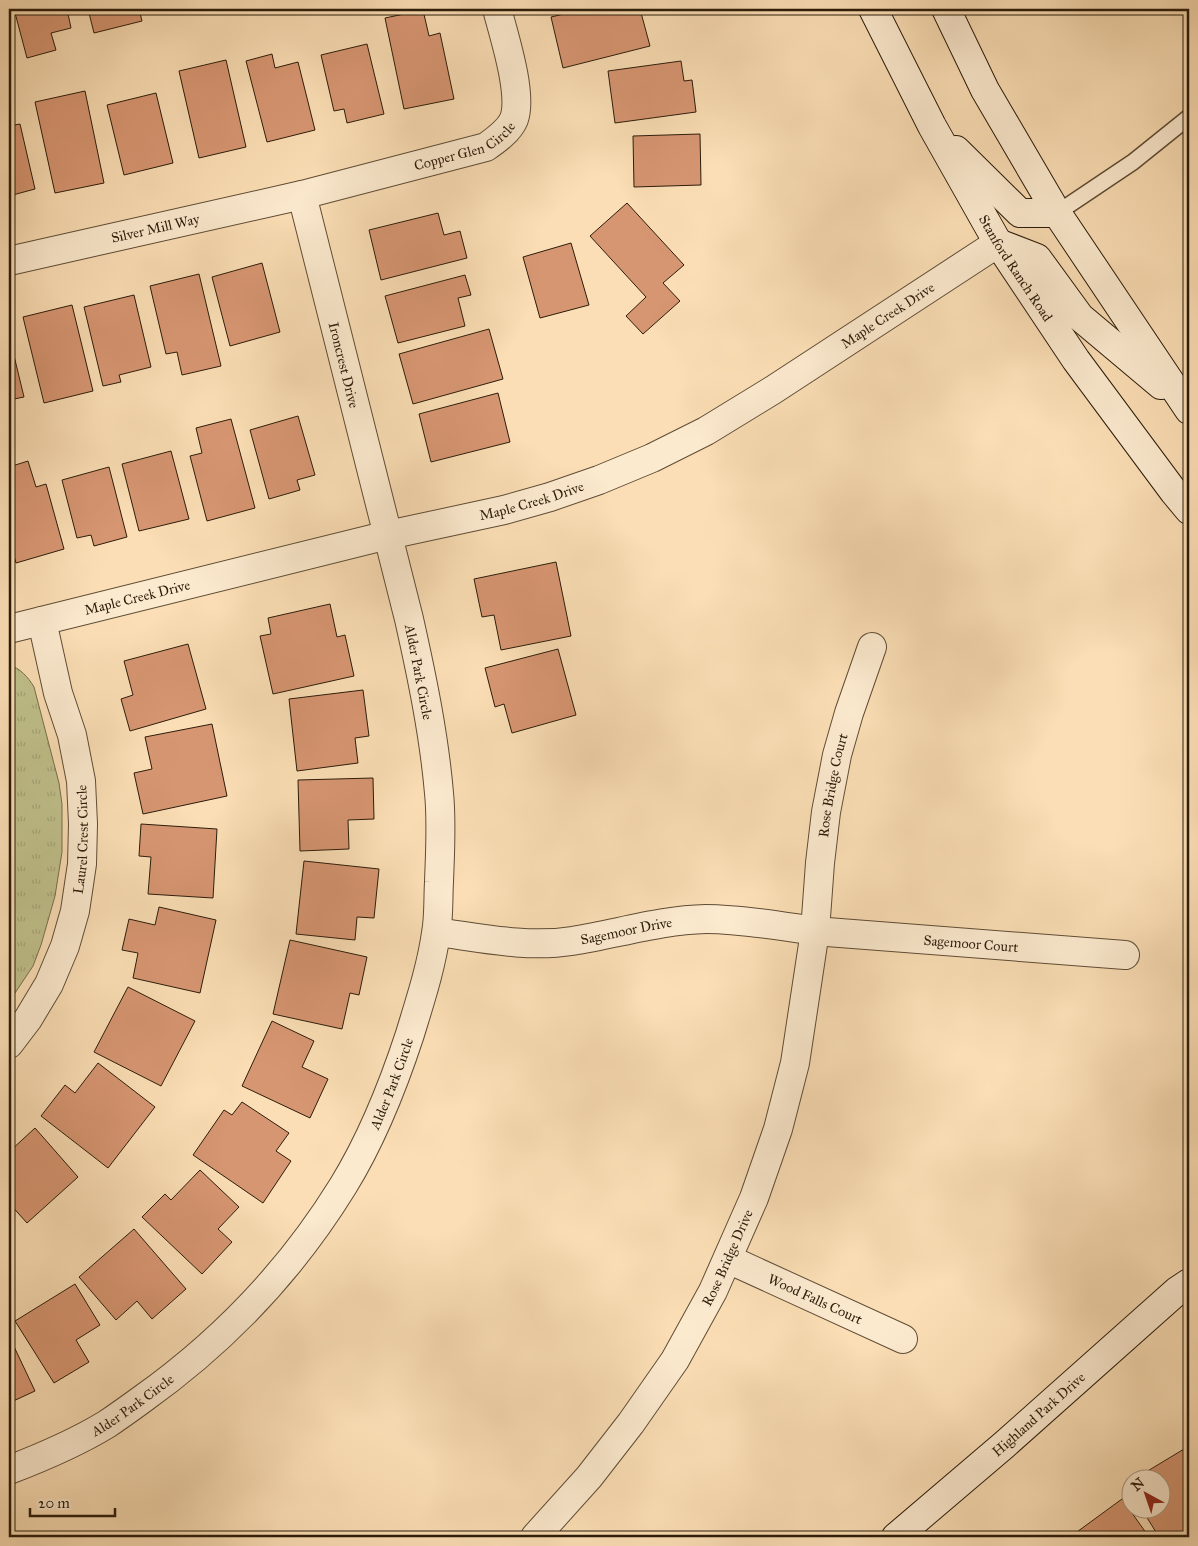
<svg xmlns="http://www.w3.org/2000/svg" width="1198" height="1546" font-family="'IM FELL Great Primer',serif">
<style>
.grass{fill:url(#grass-tufts);stroke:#766e4b}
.building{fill:#d79672;stroke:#2b1c0a}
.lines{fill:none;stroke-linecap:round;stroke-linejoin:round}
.lane-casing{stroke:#5f4c35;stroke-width:18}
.street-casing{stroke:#5f4c35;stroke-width:30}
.secondary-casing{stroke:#2b1c0a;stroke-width:30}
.lane{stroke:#fceacf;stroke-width:15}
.street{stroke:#fceacf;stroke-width:28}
.secondary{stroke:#fceacf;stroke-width:28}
.labels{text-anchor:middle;stroke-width:4.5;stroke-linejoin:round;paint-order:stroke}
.street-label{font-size:14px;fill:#2b1c0a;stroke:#fceacf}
</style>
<defs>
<pattern id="grass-tufts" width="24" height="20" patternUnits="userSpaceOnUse" patternTransform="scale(1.25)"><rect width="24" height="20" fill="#c0c18c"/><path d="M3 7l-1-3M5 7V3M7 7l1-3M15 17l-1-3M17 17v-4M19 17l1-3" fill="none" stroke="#a5a577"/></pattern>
</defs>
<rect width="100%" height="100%" fill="#fbdeb5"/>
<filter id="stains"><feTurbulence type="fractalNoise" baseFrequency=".004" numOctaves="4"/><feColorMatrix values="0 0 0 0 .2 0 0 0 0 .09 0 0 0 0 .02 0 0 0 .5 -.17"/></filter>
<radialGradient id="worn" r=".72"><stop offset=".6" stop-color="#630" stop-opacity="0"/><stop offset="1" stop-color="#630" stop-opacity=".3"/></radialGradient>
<path class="grass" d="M 9,665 C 20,668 28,677 34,687 L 59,783 L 62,804 L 62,852 L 55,896 L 41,945 L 33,966 L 9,1002 Z"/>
<g class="building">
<polygon points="14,9 67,9 71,28 51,33 56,50 27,58"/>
<polygon points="88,9 139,9 142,21 94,33"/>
<polygon points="585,9 640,9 650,46 563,68 551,17"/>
<polygon points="423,10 429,36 440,33 454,99 404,109 385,18"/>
<polygon points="367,44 384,114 347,123 344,109 334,111 321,55"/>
<polygon points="272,54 275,68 298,62 315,130 267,142 246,61"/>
<polygon points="226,60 246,147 199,158 179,71"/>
<polygon points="681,61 684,81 692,80 696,112 615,123 608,71"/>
<polygon points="85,91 104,183 55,193 35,102"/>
<polygon points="156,93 173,163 124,175 107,105"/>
<polygon points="20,124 35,189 9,196 9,126"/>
<polygon points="700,134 701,185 634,187 633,136"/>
<polygon points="627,203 684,265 663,283 680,301 643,334 626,316 646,297 590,236"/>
<polygon points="438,213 444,235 460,231 467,258 381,280 369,230"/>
<polygon points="571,243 589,305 540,318 523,257"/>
<polygon points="262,263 280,332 230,346 212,277"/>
<polygon points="199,274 221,366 182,375 177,352 166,354 150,286"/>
<polygon points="465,275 471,295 458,298 465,326 398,343 385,296"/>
<polygon points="134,295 151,367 119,375 121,382 103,386 84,307"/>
<polygon points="72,305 93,391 44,403 23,317"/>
<polygon points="489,329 503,379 413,404 399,354"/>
<polygon points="9,335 24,397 9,400"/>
<polygon points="498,393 510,442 431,462 419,414"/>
<polygon points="298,416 315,475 297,480 300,490 269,499 250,430"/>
<polygon points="231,419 255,508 207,521 190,456 202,453 196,428"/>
<polygon points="171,451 189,519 139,531 122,464"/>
<polygon points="28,461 36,487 46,484 64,549 16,563 9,539 9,467"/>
<polygon points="109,467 127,537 94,546 91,535 77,538 62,480"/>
<polygon points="556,562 571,636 501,650 494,615 482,617 474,579"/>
<polygon points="330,604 337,637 345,635 354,676 273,694 260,636 271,634 268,618"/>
<polygon points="188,644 206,709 130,731 121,699 133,695 124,661"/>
<polygon points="558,649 576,715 512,733 504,704 495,707 485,668"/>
<polygon points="363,690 369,736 355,738 358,763 297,771 289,699"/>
<polygon points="212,724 227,796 143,814 134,773 152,769 145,737"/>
<polygon points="373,778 374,819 348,820 349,849 300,851 298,780"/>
<polygon points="141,824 217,829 213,898 148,894 151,857 139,856"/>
<polygon points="304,861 379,869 374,918 357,917 355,940 296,934"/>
<polygon points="159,907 216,920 200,993 133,978 138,953 122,950 129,919 155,925"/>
<polygon points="290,940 367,957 359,995 350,993 342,1029 273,1014"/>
<polygon points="128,987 195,1021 161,1086 94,1052"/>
<polygon points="272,1021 314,1041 302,1067 328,1079 310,1118 242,1086"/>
<polygon points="98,1063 155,1107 108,1168 41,1116 65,1085 75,1093"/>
<polygon points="242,1102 289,1133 276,1151 291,1161 263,1203 193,1155 224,1110 232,1115"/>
<polygon points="35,1128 78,1177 27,1223 9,1203 9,1152"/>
<polygon points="200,1170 239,1207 218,1229 232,1242 202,1274 142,1217 165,1194 171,1200"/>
<polygon points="134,1229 186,1289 152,1319 137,1301 116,1320 79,1277"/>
<polygon points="75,1284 100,1325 76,1340 89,1362 54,1383 15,1321"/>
<polygon points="9,1336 35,1391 9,1403"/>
<polygon points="1189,1446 1189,1537 1159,1537 1141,1508 1160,1508 1160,1478 1136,1478"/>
<polygon points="1122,1499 1149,1537 1070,1537"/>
</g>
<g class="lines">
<defs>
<polyline id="lane" points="1057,213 1133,162 1189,117"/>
<g id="street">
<path id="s1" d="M 9,261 L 302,195 L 486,147 C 496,140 509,131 514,119 C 523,94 504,36 497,9"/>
<path id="s2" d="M 9,629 L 388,535 L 504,510 L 550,497 L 599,480 L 652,458 L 706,431 L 773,390 L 998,243"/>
<path id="s3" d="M 437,932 C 481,938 527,948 572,941 C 617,934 660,920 706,919 C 747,919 787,928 827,932 C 926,940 1025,948 1125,955"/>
<path id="s4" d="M 9,1044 L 28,1019 L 49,984 L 65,946 L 75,911 L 82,864 L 83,824 L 81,781 L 72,735 L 58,693 L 42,621"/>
<path id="s5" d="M 728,1259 L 903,1339"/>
<path id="s6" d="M 9,1470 C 43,1457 76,1443 107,1424 C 119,1416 130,1408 141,1400 C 224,1341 290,1272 343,1186 C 372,1139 393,1086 410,1034 C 420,1001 431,968 436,933 C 439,917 438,899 439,882 C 440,852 442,822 439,793 C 434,735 422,677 409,619 L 302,195"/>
<path id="s7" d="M 535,1537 L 589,1477 L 631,1423 L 675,1360 L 713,1291 L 754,1198 L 778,1129 L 795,1063 L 815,931 L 820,863 L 826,812 L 837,755 L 849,713 L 872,647"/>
</g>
<g id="secondary">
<path id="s8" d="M 873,9 L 932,126 L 998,243 L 1076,360 L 1174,492 L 1189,510"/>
<polyline points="946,9 985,90 1057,213 1189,410"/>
<polyline points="956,150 1020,213 1057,213"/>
<polyline points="998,243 1037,258 1080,317 1161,385"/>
<path id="s9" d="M 896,1537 L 1004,1445 L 1177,1291 L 1189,1283"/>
</g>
</defs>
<use href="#lane" class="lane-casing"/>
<use href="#street" class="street-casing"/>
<use href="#secondary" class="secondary-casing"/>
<use href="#lane" class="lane"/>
<use href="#street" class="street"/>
<use href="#secondary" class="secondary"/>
</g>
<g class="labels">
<g class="street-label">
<text dy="5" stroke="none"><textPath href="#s1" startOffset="471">Copper Glen Circle</textPath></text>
<text dy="5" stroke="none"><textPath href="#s1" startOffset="150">Silver Mill Way</textPath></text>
<text dy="5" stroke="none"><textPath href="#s8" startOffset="296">Stanford Ranch Road</textPath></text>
<text dy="5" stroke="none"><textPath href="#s2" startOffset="942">Maple Creek Drive</textPath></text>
<text transform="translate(344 365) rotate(76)" y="5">Ironcrest Drive</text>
<text dy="5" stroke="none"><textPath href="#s2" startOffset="538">Maple Creek Drive</textPath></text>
<text dy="5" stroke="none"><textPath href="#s2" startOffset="132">Maple Creek Drive</textPath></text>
<text transform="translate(419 672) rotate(79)" y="5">Alder Park Circle</text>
<text dy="5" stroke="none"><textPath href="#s7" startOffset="828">Rose Bridge Court</textPath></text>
<text dy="5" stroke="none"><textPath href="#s4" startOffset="222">Laurel Crest Circle</textPath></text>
<text dy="5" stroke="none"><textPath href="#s3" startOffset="191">Sagemoor Drive</textPath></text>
<text dy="5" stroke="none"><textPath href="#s3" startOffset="538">Sagemoor Court</textPath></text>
<text dy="5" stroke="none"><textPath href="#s6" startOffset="560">Alder Park Circle</textPath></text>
<text dy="5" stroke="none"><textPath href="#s7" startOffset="341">Rose Bridge Drive</textPath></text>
<text dy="5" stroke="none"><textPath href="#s5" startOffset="96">Wood Falls Court</textPath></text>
<text dy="5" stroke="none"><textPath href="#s6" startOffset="140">Alder Park Circle</textPath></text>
<text dy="5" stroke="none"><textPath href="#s9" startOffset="188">Highland Park Drive</textPath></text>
</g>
</g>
<rect width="1198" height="1546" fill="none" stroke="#fbdeb5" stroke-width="30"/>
<rect x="10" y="10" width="1178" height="1526" fill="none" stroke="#2b1c0a" stroke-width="2.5"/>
<rect x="15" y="15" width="1168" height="1516" fill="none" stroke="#2b1c0a"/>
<g transform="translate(1146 1494) rotate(320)"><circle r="24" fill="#fceacf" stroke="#a89880"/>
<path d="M0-4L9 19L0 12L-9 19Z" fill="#8f2418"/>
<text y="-8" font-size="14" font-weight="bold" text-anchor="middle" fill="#2b1c0a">N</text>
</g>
<path d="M30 1508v8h85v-8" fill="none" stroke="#2b1c0a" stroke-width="2.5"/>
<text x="38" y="1508" font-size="15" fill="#2b1c0a" stroke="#fceacf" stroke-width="4" paint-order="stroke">20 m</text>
<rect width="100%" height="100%" filter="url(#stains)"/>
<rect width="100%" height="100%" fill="url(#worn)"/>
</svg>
